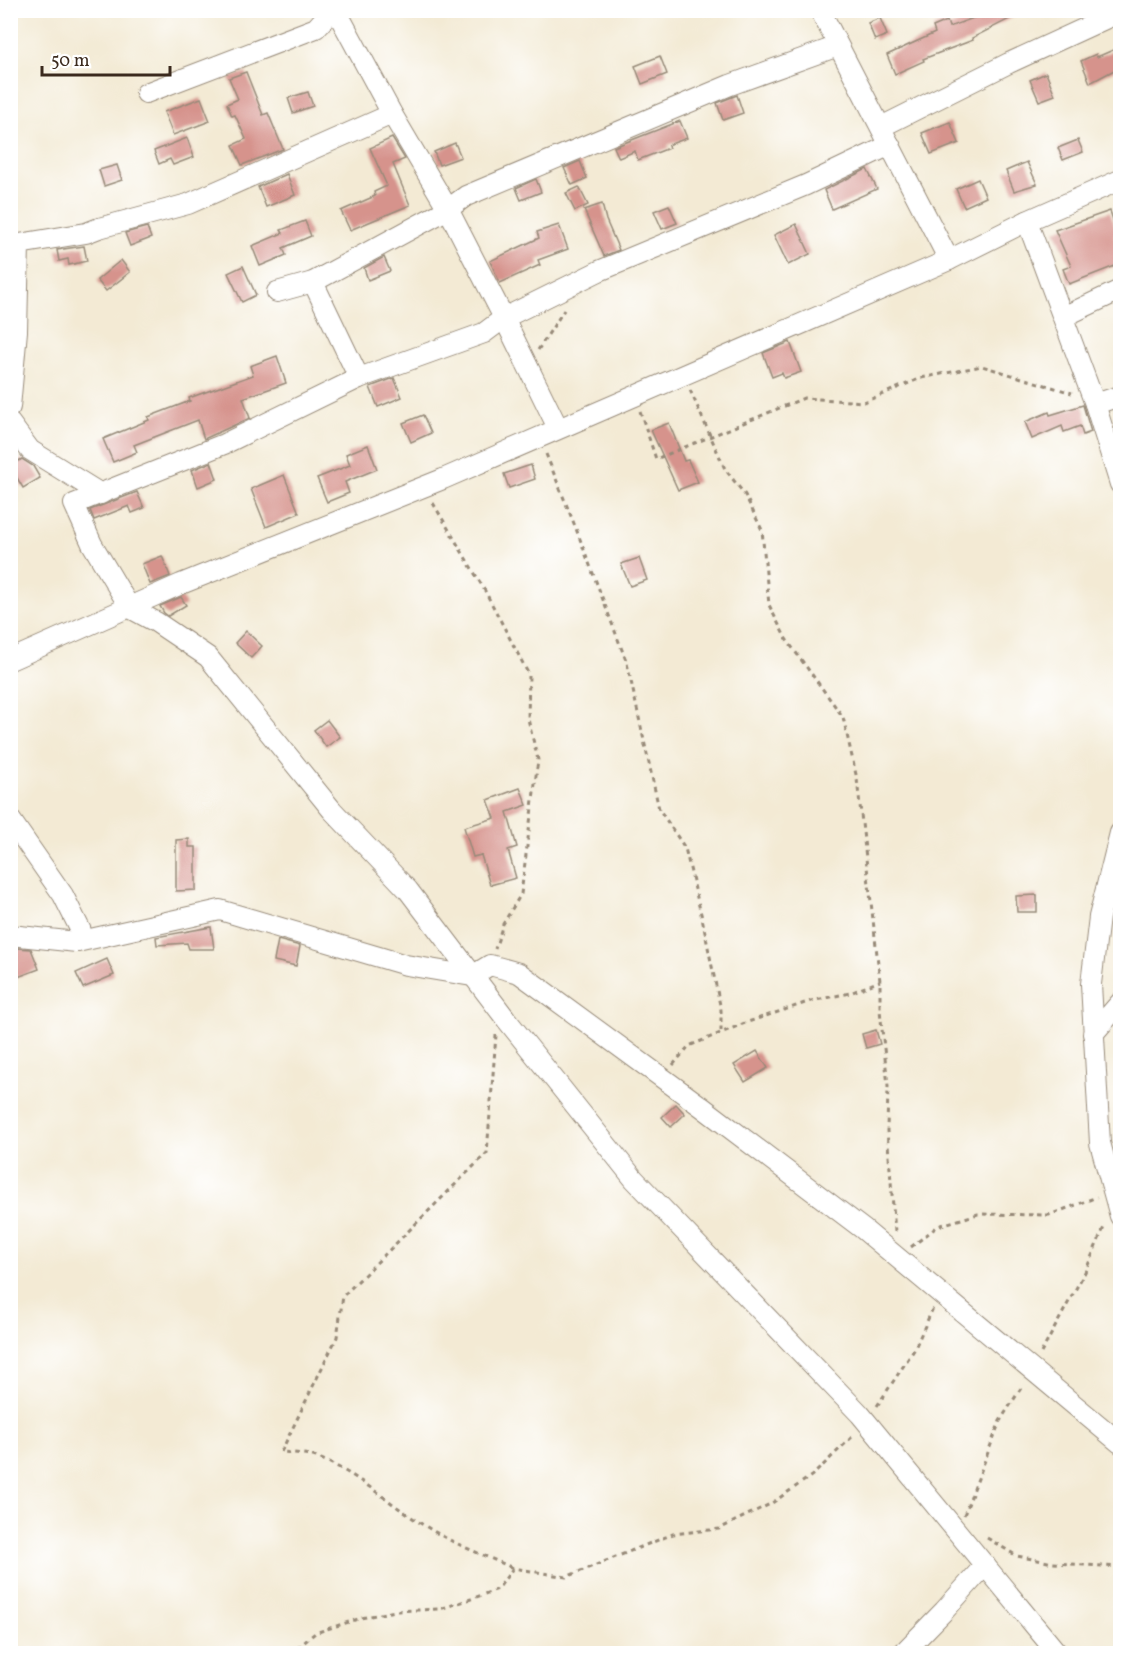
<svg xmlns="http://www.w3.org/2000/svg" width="1131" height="1664" font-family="Vollkorn,serif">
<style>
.building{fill:#d6938c}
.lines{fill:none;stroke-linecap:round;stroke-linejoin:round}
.minor-casing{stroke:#978a79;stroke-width:22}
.path{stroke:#978a79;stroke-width:3;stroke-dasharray:4.5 4.5;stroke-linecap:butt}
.minor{stroke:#fff;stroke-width:20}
</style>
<rect width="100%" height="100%" fill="#fff"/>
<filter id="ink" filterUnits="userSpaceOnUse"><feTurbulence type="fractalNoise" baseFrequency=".0167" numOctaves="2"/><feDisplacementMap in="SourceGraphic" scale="12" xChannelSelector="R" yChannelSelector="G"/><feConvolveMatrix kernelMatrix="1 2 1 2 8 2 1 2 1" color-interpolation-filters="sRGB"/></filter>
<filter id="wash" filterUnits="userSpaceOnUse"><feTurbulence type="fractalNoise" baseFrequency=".008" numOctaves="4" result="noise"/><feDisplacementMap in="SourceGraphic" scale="24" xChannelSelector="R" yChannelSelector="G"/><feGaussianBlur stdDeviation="1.35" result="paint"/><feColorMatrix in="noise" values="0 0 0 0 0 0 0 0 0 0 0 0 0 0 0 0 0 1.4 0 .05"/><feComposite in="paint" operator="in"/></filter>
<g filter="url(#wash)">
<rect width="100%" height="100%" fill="#f3ead4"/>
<g id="blocks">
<g class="building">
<polygon points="982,10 1027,10 972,38 973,40 923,59 924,61 895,74 887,55 935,33 933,27 947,21 949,27 984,14"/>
<polygon points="880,18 887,35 875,40 868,23"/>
<polygon points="1120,47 1120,67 1090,83 1081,61 1096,54 1097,57"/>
<polygon points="660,56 667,74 642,84 635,66"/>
<polygon points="246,72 263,115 268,113 283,149 242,165 233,145 246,139 235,115 232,116 227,104 238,99 229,78"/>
<polygon points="1046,73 1055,95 1039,101 1030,80"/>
<polygon points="308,92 313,106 293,113 288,98"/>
<polygon points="737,95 743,113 723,120 717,103"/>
<polygon points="201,98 210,121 173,135 164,112"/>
<polygon points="680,121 687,138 668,145 669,148 638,160 635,151 619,158 614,147"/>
<polygon points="950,122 959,143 931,154 922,133"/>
<polygon points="187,138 194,157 173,165 170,159 159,164 154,151"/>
<polygon points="392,138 405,159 393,164 410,205 350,230 341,211 375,196 374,192 387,186 370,148"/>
<polygon points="1078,140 1083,152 1063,160 1058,148"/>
<polygon points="455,143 461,157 439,165 434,152"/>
<polygon points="580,161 587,178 572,185 564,168"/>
<polygon points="1027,162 1037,184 1014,191 1006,171"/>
<polygon points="117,165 122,180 104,186 99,170"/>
<polygon points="867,169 877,189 832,209 824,190"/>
<polygon points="287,174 295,195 266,207 258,187"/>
<polygon points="536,179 541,192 521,200 516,188"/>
<polygon points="978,179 986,197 964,207 956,189"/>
<polygon points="579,187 588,205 575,211 566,193"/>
<polygon points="602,204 606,220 619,250 604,256 584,210"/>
<polygon points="669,205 677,223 662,229 654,211"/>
<polygon points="1110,211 1118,234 1114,235 1120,254 1120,264 1069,284 1063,269 1071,266 1055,230"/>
<polygon points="305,221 311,236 283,248 286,255 260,266 252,246 283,233 281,230"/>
<polygon points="796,224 810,254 788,265 774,235"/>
<polygon points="559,225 568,249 538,260 540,265 500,283 490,261 539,238 537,232"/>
<polygon points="147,227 151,238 130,246 125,233"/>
<polygon points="84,246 87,261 69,265 68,259 59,261 57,250"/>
<polygon points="384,257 390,271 368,280 364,268"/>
<polygon points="121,260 130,272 106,291 97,280"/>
<polygon points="243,266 256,295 242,302 228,273"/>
<polygon points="790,342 801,372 784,378 782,373 772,377 763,353"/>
<polygon points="277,356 286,383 243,398 250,418 204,439 198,420 134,445 137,452 113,462 103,439 149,420 148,417 190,401 189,398 253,375 250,366"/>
<polygon points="394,378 402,397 378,407 370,387"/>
<polygon points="1083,405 1091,432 1083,435 1080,426 1064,432 1062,426 1032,439 1025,422 1049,412 1050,415"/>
<polygon points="423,415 431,433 411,442 403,423"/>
<polygon points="669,423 684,461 688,460 698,482 678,490 651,430"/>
<polygon points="368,445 377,469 345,482 349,493 327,502 317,478 350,465 346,454"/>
<polygon points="22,459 33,466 40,478 23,488 10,466"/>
<polygon points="211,462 217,479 198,487 192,470"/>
<polygon points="531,465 535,479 509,488 504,474"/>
<polygon points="284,475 299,513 266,527 251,489"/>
<polygon points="137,492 144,508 132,513 129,506 94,520 90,510"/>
<polygon points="162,556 170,576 150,584 142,564"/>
<polygon points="639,558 647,580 630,586 621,564"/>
<polygon points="181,597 186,605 168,616 164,613 160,606"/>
<polygon points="246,631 262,646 251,658 235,643"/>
<polygon points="327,720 340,737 326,747 314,730"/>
<polygon points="520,788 527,805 507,812 517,847 508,850 516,878 490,885 481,855 473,857 464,827 495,818 488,800"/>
<polygon points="189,839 189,847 196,847 196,890 176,891 176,840"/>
<polygon points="1037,895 1037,912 1017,912 1016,896"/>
<polygon points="211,927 214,949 189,949 187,943 157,945 156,937"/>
<polygon points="278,940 300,946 296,966 274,961"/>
<polygon points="16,948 31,949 39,969 10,980 10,950"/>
<polygon points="107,959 114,975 83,988 76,973"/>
<polygon points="876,1030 880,1044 866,1048 862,1034"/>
<polygon points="757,1051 768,1068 745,1082 734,1065"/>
<polygon points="676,1104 685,1114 671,1127 662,1117"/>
</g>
</g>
</g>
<g filter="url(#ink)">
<use href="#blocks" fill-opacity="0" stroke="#978a79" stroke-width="1.5"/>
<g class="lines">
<defs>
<g id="minor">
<polyline points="336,10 392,114 448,209 504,318 558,428"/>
<polyline points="820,10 949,260"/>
<polyline points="146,93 316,28 332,10"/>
<polyline points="881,127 1009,63 1120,12"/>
<polyline points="1027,221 1095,404 1120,484"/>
<polyline points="313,282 359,378 224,444 74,504 92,544 130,608 156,622 208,657 332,810 408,890 506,1019 634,1179 860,1414 1058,1654"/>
<polyline points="277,292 313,282 448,209 466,196 730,85 838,46"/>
<polyline points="1063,317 1120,290"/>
<polyline points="359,378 484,333 504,318 599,271 806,185 890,145"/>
<polyline points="1095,404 1120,396"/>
<polyline points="10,407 17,331 19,244 86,233 99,228 188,204 392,114"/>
<polyline points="10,423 30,450 101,494"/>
<polyline points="10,660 181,584 443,479 949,260 1027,221 1120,180"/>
<polyline points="10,819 63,895 81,931 77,942"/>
<polyline points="1120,833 1099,917 1091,984 1100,1143 1120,1216"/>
<polyline points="10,935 77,942 220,910 406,965 472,976 490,965 519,973 702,1107 863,1229 1120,1443"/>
<polyline points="1093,1034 1120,1003"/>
<polyline points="902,1654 944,1611 985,1565"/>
</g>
</defs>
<use href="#minor" class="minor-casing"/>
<g class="path">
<polyline points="538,350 564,310"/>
<polyline points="690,390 725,469 745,495 762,530 769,605 786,639 843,717 857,779 880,981 880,1010 888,1086 887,1131 895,1232"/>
<polyline points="640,411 656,459 804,398 864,402 921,378 982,366 1072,393"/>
<polyline points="546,454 575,526 627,663 659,809 685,848 702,918 721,1010 721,1034"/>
<polyline points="433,503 484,589 529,675 528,719 538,760 521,894 503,924 495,949"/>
<path d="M 496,1035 L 487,1153 L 343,1296 L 337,1337 L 281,1452 C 291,1453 303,1453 313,1456 C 356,1471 391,1506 430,1529 C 456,1545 486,1556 513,1568"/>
<polyline points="673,1065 689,1046 745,1023 811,1001 850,993 880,981"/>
<polyline points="911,1247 938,1226 978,1214 1049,1215 1097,1197"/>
<polyline points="1041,1353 1085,1272 1105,1225"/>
<polyline points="877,1406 914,1350 933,1308"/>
<polyline points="964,1515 1000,1421 1023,1385"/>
<polyline points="987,1538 1017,1556 1053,1563 1120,1567"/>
<polyline points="291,1654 315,1633 361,1618 395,1611 440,1609 471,1599 498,1589 513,1568 566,1577 673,1534 719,1529 772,1503 814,1474 854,1435"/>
</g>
<use href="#minor" class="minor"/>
</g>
</g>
<rect width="1131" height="1664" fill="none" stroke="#fff" stroke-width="36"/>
<path d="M42 66v9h128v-9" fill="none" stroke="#3b2a1e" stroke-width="3"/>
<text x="51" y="66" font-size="18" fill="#3b2a1e" stroke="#ffffff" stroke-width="4.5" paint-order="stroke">50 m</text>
</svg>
